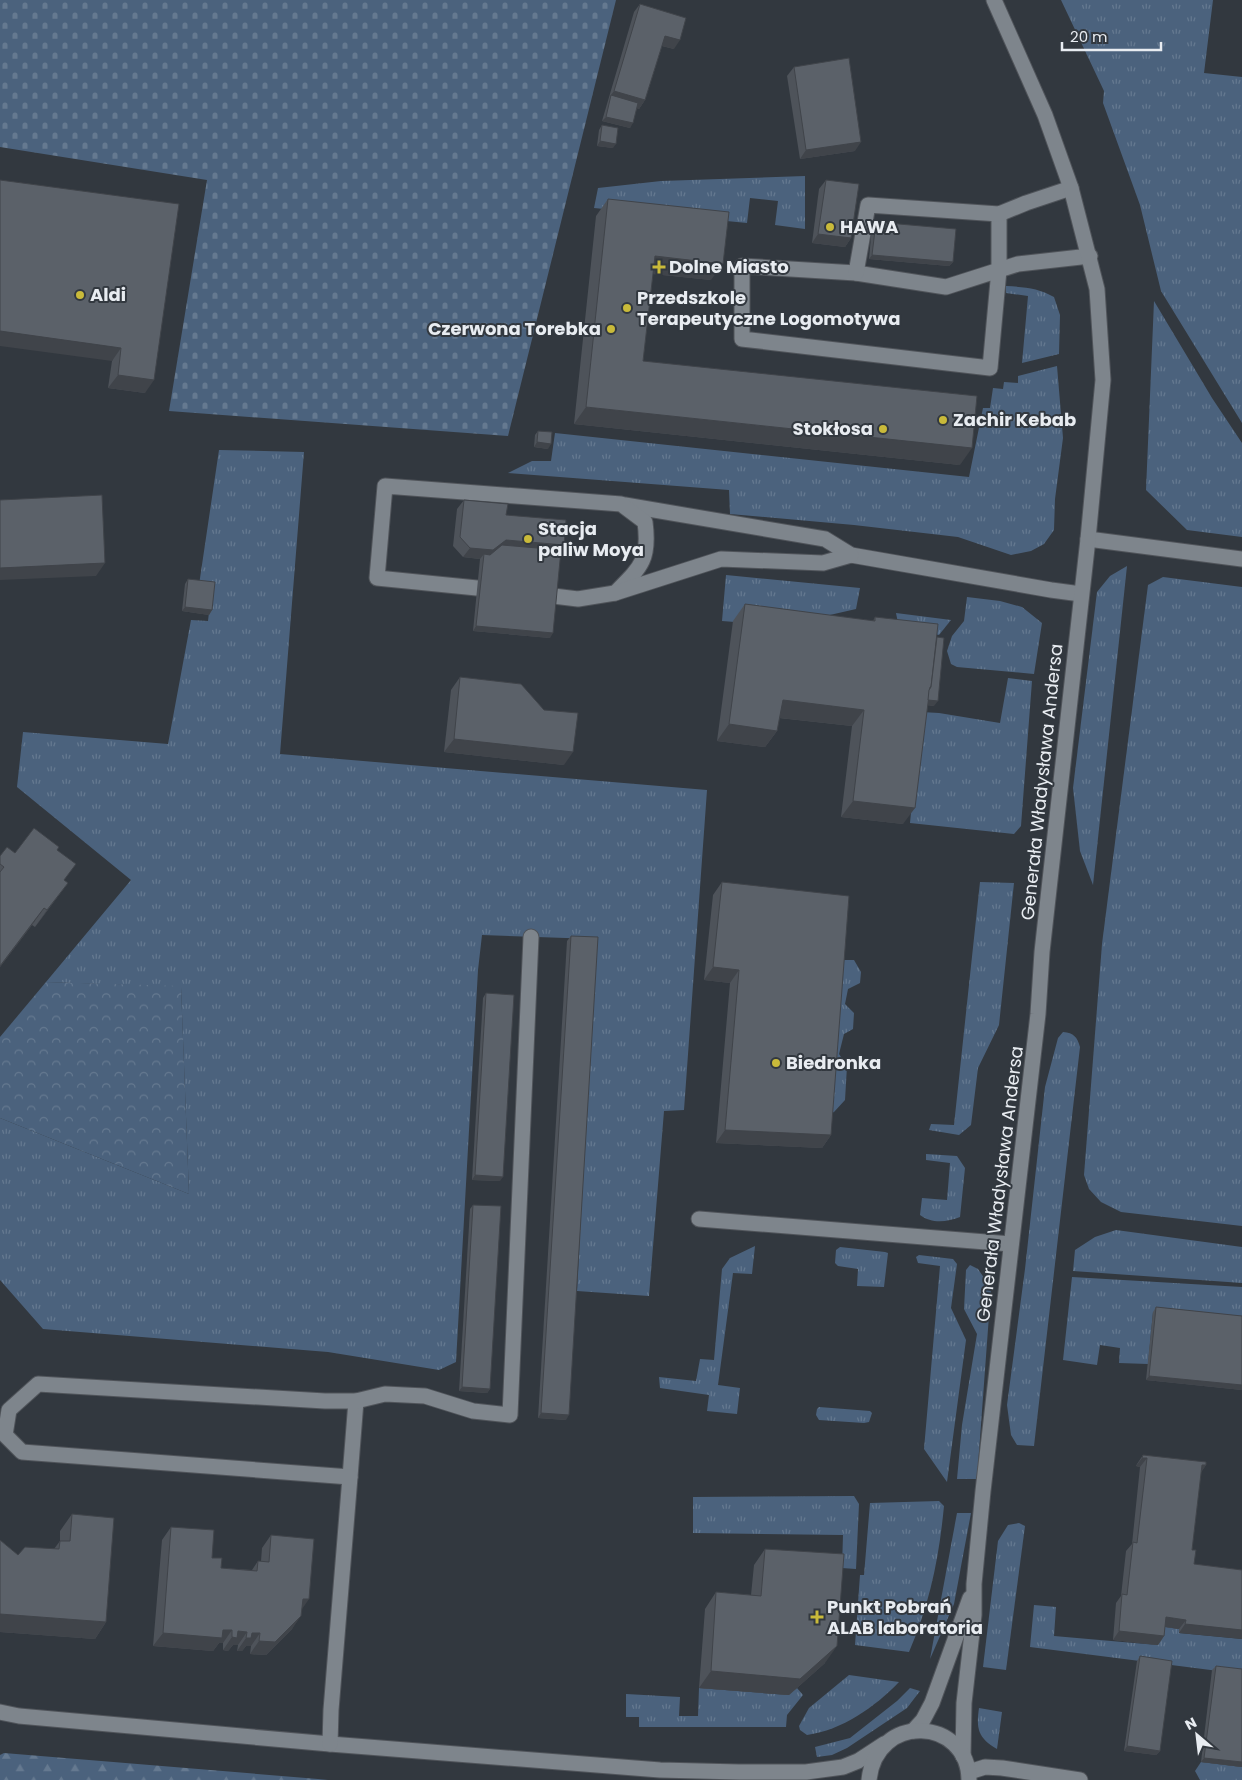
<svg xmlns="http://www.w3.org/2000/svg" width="1242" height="1780" font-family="Poppins,sans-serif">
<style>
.grass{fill:url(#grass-tufts)}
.forest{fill:url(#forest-firs)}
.cemetery{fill:url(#cemetery-stones)}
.park{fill:url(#park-crowns)}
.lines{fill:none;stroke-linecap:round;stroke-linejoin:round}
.lane-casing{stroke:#50545a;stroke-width:17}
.street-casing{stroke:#50545a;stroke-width:17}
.secondary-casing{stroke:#50545a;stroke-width:17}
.lane{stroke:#7e858c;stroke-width:15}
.street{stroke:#7e858c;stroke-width:15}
.secondary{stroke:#7e858c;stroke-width:15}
.wall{fill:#4e535a}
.shaded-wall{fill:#40444a}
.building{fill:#5b6169;stroke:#40444a}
.poi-dot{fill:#c9ba3a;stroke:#32383f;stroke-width:2}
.labels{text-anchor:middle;stroke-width:4;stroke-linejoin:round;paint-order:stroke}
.poi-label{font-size:18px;font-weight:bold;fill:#e8ecf1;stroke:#32383f;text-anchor:start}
.street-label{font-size:18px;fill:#e8ecf1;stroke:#32383f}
</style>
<defs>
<pattern id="grass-tufts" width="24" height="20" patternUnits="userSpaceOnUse" patternTransform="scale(1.25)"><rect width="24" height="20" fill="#4b627d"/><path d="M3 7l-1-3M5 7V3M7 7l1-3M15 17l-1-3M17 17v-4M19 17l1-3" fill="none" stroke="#657990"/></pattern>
<pattern id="forest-firs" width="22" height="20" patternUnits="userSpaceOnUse" patternTransform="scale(1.25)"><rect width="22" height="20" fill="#4b627d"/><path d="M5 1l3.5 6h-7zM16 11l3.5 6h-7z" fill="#657990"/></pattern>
<pattern id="cemetery-stones" width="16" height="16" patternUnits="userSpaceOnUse" patternTransform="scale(1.25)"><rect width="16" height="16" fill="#4b627d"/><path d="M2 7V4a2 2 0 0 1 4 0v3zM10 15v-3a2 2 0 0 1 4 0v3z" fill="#657990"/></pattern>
<pattern id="park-crowns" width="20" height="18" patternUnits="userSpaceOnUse" patternTransform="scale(1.25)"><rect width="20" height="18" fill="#4b627d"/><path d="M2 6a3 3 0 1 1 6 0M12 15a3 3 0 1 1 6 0" fill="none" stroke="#657990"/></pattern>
</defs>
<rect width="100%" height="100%" fill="#32383f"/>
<g class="grass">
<polygon points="1061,0 1213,0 1204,73 1242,77 1242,423 1161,291 1140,205 1103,103 1104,91"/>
<polygon points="805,176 805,229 775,225 778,201 750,198 747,223 594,208 598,188 661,181"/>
<path d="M 1006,286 C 1024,287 1039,288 1054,297 L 1060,315 L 1059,354 L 1022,363 L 1028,296 L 1006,293 Z"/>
<polygon points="1154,301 1212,398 1242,443 1242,537 1187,530 1146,490"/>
<polygon points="1057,366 1063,438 1055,499 1054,530 1044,544 1031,551 1011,555 958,537 854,525 730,514 729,490 508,473 532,461 551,461 555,433 969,477 983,408 990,408 993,388 1003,389 1004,382 1018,383 1018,376"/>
<polygon points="219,450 304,452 280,754 707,790 684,1110 664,1111 649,1296 577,1291 595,939 482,935 478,970 456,1362 439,1370 328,1352 43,1329 0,1280 0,1118 189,1194 181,987 46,982 131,880 17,787 23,732 168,744 191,620 208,621 212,586 199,585"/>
<polygon points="1127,566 1093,885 1080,851 1073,788 1097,592 1110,576"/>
<polygon points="726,575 860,588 856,609 821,617 748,623 722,621"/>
<polygon points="1163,577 1242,587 1242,1226 1121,1212 1101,1202 1089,1189 1084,1175 1102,944 1148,585"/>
<polygon points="967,597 1000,601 1022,607 1042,623 1034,674 957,667 951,664 947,651 952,636 964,621"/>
<polygon points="896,613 951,620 939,635 899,628"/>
<polygon points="1008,678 1032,681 1021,826 1014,834 910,823 921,712 939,713 1000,723"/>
<polygon points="980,882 1014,883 999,1025 978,1068 971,1125 959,1135 929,1130 931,1124 954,1125"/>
<polygon points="841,960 854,960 861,972 860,983 848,989 845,1004 854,1013 853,1029 844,1034 839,1054 847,1066 845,1100 834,1112 827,1115"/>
<path d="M 1063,1032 C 1074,1033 1077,1037 1080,1047 L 1034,1446 L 1017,1445 L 1011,1435 L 1007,1405 L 1025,1269 L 1045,1087 L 1058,1038 Z"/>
<path d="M 926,1154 L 957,1156 L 965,1168 L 960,1217 C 947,1222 932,1224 920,1215 L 922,1198 L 947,1200 L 950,1163 L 926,1160 Z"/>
<polygon points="1116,1230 1242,1247 1242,1283 1073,1271 1075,1250 1095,1237"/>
<polygon points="755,1246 752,1274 733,1273 718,1385 740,1388 737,1414 707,1411 709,1395 660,1388 659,1377 696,1381 700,1359 714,1360 722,1269 730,1258"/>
<polygon points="840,1247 885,1252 888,1253 884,1287 857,1286 858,1269 838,1266 835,1263 836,1250"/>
<polygon points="919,1255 953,1259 957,1264 951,1308 966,1340 947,1482 924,1449 940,1266 918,1263 916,1257"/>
<polygon points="970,1265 978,1269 991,1288 977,1479 957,1479 962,1425 977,1334 964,1309 966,1270"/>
<polygon points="1072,1277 1242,1287 1242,1321 1153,1312 1148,1364 1119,1363 1120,1348 1100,1345 1097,1365 1063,1360"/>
<polygon points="819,1407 870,1411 872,1413 869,1422 864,1423 819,1420 816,1415 817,1409"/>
<polygon points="854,1496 859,1504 856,1569 842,1568 843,1535 693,1533 693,1497"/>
<path d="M 939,1501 L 944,1506 C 939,1558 930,1603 909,1652 L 855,1645 L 860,1575 L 864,1575 L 870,1503 Z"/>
<polygon points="957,1513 971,1513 954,1604 930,1659"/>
<polygon points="1019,1523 1025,1526 1006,1670 983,1667 998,1541 1008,1525"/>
<polygon points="1034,1605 1056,1607 1054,1636 1157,1645 1159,1626 1179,1629 1179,1633 1242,1639 1242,1674 1030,1647"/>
<path d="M 849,1675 L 899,1682 C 875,1707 842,1730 807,1735 L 800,1730 L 799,1726 L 809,1708 Z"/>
<polygon points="699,1688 788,1695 797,1688 803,1695 787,1715 786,1727 639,1727 639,1717 626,1717 626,1694 680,1697 679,1716 698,1716"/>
<polygon points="910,1688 920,1691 907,1708 847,1748 832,1755 817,1757 815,1747 850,1738 897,1701"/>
<path d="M 979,1708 L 1002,1712 L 997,1749 C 978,1738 976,1729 979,1708 Z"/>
<polygon points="1201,1762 1242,1767 1242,1780 1200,1780 1195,1771"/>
</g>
<polygon class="forest" points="4,1753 318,1779 328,1780 0,1780 0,1755"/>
<polygon class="cemetery" points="0,0 616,0 508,436 169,411 207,180 0,147"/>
<polygon class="park" points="46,982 181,986 189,1194 0,1118 0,1037"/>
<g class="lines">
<defs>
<g id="lane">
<polyline points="999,214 999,270 990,368 742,339 742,266 856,273 946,287 1018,264 1090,256"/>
<polyline points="856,273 868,205 999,214 1026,203 1071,188"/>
<polyline points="625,505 825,539 851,555 1051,590 1081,594"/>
<path d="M 497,590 L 377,578 L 385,486 L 621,504 L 645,522 C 650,560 641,567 615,593"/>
<polyline points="537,594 578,599 615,593 721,559 823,563 851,555"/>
<polyline points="699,1219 1011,1244"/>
</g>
<g id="street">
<polyline points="1088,539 1242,559"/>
<polyline points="350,1477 356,1401"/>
<polyline points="0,1712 19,1716 330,1744 660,1770 739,1772 806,1772 843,1767 858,1761 884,1744"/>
<polyline points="330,1744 331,1710 350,1477 22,1452 5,1435 9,1410 38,1384 325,1401 356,1401 385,1394 425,1396 473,1411 510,1415 531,937"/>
<polyline points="969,1772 985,1767 1002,1768 1080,1780"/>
</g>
<g id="secondary">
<polyline points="913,1731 923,1720 932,1703 970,1598"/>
<polyline points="963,1756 964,1703 974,1615 974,1584 983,1491 1038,1014 1042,952 1088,539 1103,380 1097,289 1071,188 1045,115 994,0"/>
<path d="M 869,1780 C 876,1712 968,1717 969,1780"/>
</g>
</defs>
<use href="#lane" class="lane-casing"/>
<use href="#street" class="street-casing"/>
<use href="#secondary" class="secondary-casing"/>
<use href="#lane" class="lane"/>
<use href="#street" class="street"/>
<use href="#secondary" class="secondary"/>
</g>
<g class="wall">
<polygon points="640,4 674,49 662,46 645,100 639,109 637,108 630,128 602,121 634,12"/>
<polygon points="794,67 855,151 800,159 787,76"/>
<polygon points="602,125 613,148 597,146 599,130"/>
<polygon points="826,180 851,238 845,247 812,243 819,189"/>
<polygon points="608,199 711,280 653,274 643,361 960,465 574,424 596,216"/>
<polygon points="179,204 145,393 108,388 112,361"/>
<polygon points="876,222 953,262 949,266 869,259 872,226"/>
<polygon points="538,431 548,449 534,447 535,435"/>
<polygon points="464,500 506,515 564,545 561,550 550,638 473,631 480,559 463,557 453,546 457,509"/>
<polygon points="188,579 212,610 209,615 182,611 185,584"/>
<polygon points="745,604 873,621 875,617 937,637 934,706 927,705 903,824 841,817 852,726 779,718 777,731 765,747 717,741 733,621"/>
<polygon points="460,677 564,765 444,752 451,690"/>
<polygon points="57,850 65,881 68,883 35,927 32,925 0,967 0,856 15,853"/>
<polygon points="722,882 831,1135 822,1148 716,1143 730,983 704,980 713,895"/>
<polygon points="571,936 566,1420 538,1418 567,941"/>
<polygon points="486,993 500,1181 472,1180 483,998"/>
<polygon points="473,1205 490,1389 487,1393 459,1391 470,1209"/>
<polygon points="1156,1307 1242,1316 1242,1390 1146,1380 1153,1312"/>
<polygon points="1143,1455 1206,1465 1201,1472 1192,1550 1194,1564 1242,1570 1179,1633 1179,1629 1165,1627 1164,1636 1158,1645 1113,1640 1116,1603 1121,1596 1126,1551 1132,1544 1140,1467 1136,1466 1137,1464"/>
<polygon points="72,1514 106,1622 95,1639 0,1632 0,1540 18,1555 54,1549 60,1541 60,1531"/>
<polygon points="171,1527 212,1558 221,1568 252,1570 258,1561 261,1561 262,1548 271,1535 302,1609 292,1629 266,1655 250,1654 251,1646 246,1646 242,1651 237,1651 238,1645 233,1645 228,1651 223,1650 223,1643 219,1643 213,1651 153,1646 162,1540"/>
<polygon points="765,1549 825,1663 789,1695 699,1688 705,1609 716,1592 751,1595 754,1565"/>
<polygon points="1140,1656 1160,1751 1156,1755 1124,1751 1137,1661"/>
<polygon points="1216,1666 1242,1767 1201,1762 1212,1670"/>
</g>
<g class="shaded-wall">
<polygon points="665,36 680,40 674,49 658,45"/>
<polygon points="614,91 645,100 639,109 610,100 611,95"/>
<polygon points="606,117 633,123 630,128 602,121"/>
<polygon points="600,141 616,144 613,148 597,146"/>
<polygon points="861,142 855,151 800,159 806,150"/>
<polygon points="818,234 851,238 845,247 812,243"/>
<polygon points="872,255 953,262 949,266 869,259"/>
<polygon points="655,256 723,264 711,280 643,273"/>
<polygon points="0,331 121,348 112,361 0,346"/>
<polygon points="118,375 154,380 145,393 108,388"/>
<polygon points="586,407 972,448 960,465 574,424"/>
<polygon points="537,442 551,444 548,449 534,447"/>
<polygon points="506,540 564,545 558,554 487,559 484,554 480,559 463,557 470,548"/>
<polygon points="105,563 96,576 0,580 0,568"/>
<polygon points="185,607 212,610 209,615 182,611"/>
<polygon points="476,626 553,633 550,638 473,631"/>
<polygon points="930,687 931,687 938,701 934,706 918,704"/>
<polygon points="783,700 864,710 852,726 771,717"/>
<polygon points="729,724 777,731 765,747 717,741"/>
<polygon points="454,739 573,752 564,765 444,752"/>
<polygon points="853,801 915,808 903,824 841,817"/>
<polygon points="68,883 35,927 47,910"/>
<polygon points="44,908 32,925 0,967 0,966"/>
<polygon points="713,967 739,970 730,983 704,980"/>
<polygon points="725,1130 831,1135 822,1148 716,1143"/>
<polygon points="475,1175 503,1177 500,1181 472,1180"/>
<polygon points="1149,1376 1242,1385 1242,1390 1146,1380"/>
<polygon points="462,1387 490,1389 487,1393 459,1391"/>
<polygon points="541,1413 569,1415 566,1420 538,1418"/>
<polygon points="1142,1458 1147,1458 1140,1467 1136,1466"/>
<polygon points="1202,1465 1206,1465 1200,1474"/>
<polygon points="303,1599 309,1599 300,1612"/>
<polygon points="0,1614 106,1622 95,1639 0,1632"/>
<polygon points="301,1616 292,1629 266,1655 250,1654 259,1641"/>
<polygon points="1166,1617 1186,1620 1179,1629 1159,1626"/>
<polygon points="1185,1624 1242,1630 1242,1639 1179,1633"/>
<polygon points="223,1630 232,1630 223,1643 219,1643 213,1651 153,1646 163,1633"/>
<polygon points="238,1631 247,1632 238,1645 233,1645 228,1651 223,1650 232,1637"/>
<polygon points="1119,1631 1164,1636 1158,1645 1113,1640"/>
<polygon points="252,1633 260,1633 251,1646 246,1646 242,1651 237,1651 246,1638"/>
<polygon points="837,1646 825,1663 789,1695 699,1688 711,1671"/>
<polygon points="1127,1746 1160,1751 1156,1755 1124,1751"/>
<polygon points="1204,1758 1242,1762 1242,1767 1201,1762"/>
</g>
<g class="building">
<polygon points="640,4 686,18 680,40 665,36 645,100 614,91"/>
<polygon points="849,58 861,142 806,150 794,67"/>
<polygon points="611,95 638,103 633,123 606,117"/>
<polygon points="602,125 618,128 616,144 600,141"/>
<polygon points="0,180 179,204 154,380 118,375 121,348 0,331"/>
<polygon points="826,180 859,184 851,238 818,234"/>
<polygon points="608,199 729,212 723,264 655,256 643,361 977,396 972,448 586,407"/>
<polygon points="876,222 956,229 953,262 872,255"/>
<polygon points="538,431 552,432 551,444 537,442"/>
<polygon points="102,495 105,563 0,568 0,500"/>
<polygon points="464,500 508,504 506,515 566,520 564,545 506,540 493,550 470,548 460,537"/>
<polygon points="502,545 561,550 553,633 476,626 484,554 490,555"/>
<polygon points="188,579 215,582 212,610 185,607"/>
<polygon points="745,604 875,621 875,617 938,624 931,687 930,687 915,808 853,801 864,710 783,700 777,731 729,724"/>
<polygon points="937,637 944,638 938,701 928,700 929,690 931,687"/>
<polygon points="460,677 521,684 544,710 578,713 573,752 454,739"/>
<polygon points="34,828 59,847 57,850 76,864 64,880 68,883 47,910 44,908 0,966 0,872 4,867 0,864 0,856 7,847 15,853"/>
<polygon points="722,882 849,896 831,1135 725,1130 739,970 713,967"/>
<polygon points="571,936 598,937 569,1415 541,1413"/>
<polygon points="486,993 514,995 503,1177 475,1175"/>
<polygon points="473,1205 501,1206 490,1389 462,1387"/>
<polygon points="1156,1307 1242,1316 1242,1385 1149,1376"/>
<polygon points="1143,1455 1206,1462 1206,1465 1202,1465 1192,1550 1196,1550 1194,1564 1242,1570 1242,1630 1185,1624 1186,1620 1166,1617 1164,1636 1119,1631 1122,1594 1127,1595 1133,1542 1137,1543 1147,1458 1142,1458"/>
<polygon points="72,1514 114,1518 106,1622 0,1614 0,1540 18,1555 25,1547 59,1549 60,1541 70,1541"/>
<polygon points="171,1527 214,1530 212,1558 222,1558 221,1568 257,1571 258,1561 269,1562 271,1535 314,1539 309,1599 303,1599 301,1616 275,1642 259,1641 260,1633 252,1633 251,1638 246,1638 247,1632 238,1631 237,1638 232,1637 232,1630 223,1630 222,1638 163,1633"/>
<polygon points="765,1549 844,1554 837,1646 800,1679 711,1671 716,1592 761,1596"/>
<polygon points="1140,1656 1172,1661 1160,1751 1127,1746"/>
<polygon points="1216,1666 1242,1669 1242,1762 1204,1758"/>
</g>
<g class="poi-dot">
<circle cx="830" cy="227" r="5"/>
<path d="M656.5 259.5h5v5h5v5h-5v5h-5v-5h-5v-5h5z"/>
<circle cx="80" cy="295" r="5"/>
<circle cx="627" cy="308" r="5"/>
<circle cx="611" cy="329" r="5"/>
<circle cx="943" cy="420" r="5"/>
<circle cx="883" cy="429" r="5"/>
<circle cx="528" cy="539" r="5"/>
<circle cx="776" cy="1063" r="5"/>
<path d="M814.5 1609.5h5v5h5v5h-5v5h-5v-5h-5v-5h5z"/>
</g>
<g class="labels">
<g class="poi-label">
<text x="840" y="233">HAWA</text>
<text x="669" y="273">Dolne Miasto</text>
<text x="90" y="301">Aldi</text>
<text x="637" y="304">Przedszkole<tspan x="637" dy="21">Terapeutyczne Logomotywa</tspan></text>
<text x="601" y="335" text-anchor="end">Czerwona Torebka</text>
<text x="953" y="426">Zachir Kebab</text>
<text x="873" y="435" text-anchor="end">Stokłosa</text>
<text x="538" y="535">Stacja<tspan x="538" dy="21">paliw Moya</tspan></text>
<text x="786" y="1069">Biedronka</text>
<text x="827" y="1613">Punkt Pobrań<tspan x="827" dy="21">ALAB laboratoria</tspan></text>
</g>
<g class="street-label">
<text transform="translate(1042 782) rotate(-84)" y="6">Generała Władysława Andersa</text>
<text transform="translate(1000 1184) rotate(-83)" y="6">Generała Władysława Andersa</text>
</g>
</g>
<g transform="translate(1197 1735) rotate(332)" stroke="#32383f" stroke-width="4" paint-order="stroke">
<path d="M0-4L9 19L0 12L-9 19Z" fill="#e8ecf1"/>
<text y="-8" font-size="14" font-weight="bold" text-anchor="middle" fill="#e8ecf1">N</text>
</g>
<path d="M1062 42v8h99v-8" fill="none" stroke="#e8ecf1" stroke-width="2.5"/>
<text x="1070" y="42" font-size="15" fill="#e8ecf1" stroke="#32383f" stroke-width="4" paint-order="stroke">20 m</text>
</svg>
